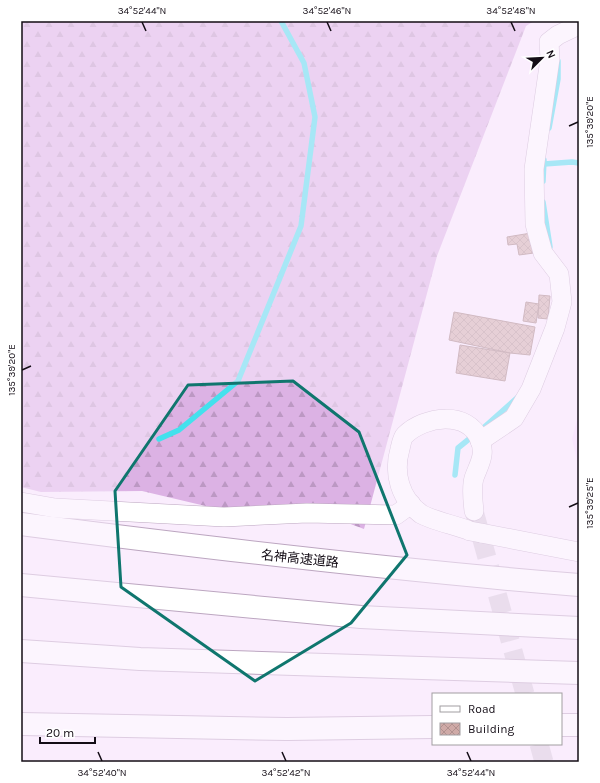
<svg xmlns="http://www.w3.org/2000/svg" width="600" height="783" font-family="Karla,'Noto Sans JP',sans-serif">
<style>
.built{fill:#f9ddff}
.forest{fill:url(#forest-firs)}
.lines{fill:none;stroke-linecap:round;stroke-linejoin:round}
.stream{stroke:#43e1ed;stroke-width:5.5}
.building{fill:url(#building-cross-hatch);stroke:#a07d7b}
.street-tunnel{stroke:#d7cbda;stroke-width:19;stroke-dasharray:19 10;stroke-linecap:butt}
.street-casing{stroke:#bca6c0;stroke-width:20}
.highway-casing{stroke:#bca6c0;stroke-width:24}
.street{stroke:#fff;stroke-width:19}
.highway{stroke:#fff;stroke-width:22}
.street-bridge-casing{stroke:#bca6c0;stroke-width:20;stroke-linecap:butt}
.street-bridge{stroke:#fff;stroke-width:19}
.marked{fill:none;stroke:#0f766e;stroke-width:3;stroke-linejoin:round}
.ticks{fill:none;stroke:#130c15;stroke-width:1.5}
.labels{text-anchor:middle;stroke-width:4;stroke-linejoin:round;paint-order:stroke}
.street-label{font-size:13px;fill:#130c15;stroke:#fff}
.neatline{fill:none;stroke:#130c15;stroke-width:1.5}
.ticks-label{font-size:10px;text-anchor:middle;fill:#130c15}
</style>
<defs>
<pattern id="forest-firs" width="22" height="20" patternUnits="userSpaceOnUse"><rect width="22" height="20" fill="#dcb2e4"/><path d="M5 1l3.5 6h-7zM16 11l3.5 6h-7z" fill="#bc98c3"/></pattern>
<pattern id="building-cross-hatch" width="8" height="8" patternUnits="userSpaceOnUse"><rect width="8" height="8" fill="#cfaaa7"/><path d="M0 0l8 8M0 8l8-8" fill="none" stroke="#b1918f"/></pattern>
</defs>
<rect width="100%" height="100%" fill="#faedfd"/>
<polygon class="built" points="579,412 579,469 572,439"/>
<polygon class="forest" points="21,21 534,21 526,26 437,256 364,529 337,519 214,508 142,491 41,492 21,487"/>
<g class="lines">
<g class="stream">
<polyline points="549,128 558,79 558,61"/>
<polyline points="544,164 572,162 579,163"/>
<polyline points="543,181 544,160"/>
<polyline points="543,202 550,247"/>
<polyline points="481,430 518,397"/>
<polyline points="159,439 179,430 238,381 301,226 315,117 304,63 281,21"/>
<polyline points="455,475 458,448 474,435"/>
</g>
</g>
<g class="building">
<polygon points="531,233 534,253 519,255 517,244 508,245 507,237"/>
<polygon points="539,295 550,296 548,319 538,318"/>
<polygon points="526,302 539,304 536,323 523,321"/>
<polygon points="454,312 535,327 530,355 510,353 449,340"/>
<polygon points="460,345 510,353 505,381 456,373"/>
</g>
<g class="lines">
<g class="street-tunnel">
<polyline points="474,511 525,694"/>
<polyline points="539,744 544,762"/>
</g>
<defs>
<g id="street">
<polyline points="480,441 514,418 531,389 555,328 562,302 559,274 543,253 535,224 534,169 550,59 549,42 558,35 579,25"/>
<polyline points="21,502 55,508 224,517 307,513 396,515 411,504"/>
<path d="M 470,531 C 458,526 431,520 421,514 C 400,499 393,473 400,449 C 401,445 402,438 405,435 C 424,416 468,410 480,440 C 486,455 479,464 474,478 C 471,488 473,501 474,511"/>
<polyline points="481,533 579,552"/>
</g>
<g id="highway">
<path d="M 21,524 C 207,548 392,570 579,585"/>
<polyline points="21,585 361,617 579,628"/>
<polyline points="21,651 140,659 579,673"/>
<polyline points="21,724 287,729 433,727"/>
<polyline points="561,725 579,725"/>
</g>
</defs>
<use href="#street" class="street-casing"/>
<use href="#highway" class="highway-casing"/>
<use href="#street" class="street"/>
<use href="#highway" class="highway"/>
<defs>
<polyline id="street-bridge" points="470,531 481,533"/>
</defs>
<use href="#street-bridge" class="street-bridge-casing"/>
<use href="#street-bridge" class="street-bridge"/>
</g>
<path d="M0 0H600V783H0ZM 293,381 L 359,432 L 407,555 L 351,623 L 255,681 L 121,587 L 115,491 L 188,385 Z" fill="#faedfd" fill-opacity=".55" fill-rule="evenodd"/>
<path class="marked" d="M 293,381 L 359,432 L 407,555 L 351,623 L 255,681 L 121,587 L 115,491 L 188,385 Z"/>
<path class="ticks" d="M 142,22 L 146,31M 327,22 L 331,31M 511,22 L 515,31M 569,126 L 578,122M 22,370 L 31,366M 569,507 L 578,503M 98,752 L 102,761M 282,752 L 286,761M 467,752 L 471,761"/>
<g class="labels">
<g class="street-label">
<text transform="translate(300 558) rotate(6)" y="5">名神高速道路</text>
</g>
</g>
<rect width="600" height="783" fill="none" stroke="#ffffff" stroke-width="44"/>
<rect x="432" y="693" width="130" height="52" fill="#ffffff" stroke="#a19ea1"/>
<rect x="440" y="706" width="20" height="6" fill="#ffffff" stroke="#a19ea1"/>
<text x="468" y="713" font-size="12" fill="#130c15">Road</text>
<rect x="440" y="723" width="20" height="12" fill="url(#building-cross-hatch)" stroke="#a19ea1"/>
<text x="468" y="733" font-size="12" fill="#130c15">Building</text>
<g transform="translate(542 58) rotate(66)" stroke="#ffffff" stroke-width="3" paint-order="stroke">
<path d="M0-3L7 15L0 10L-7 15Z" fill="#130c15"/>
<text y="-6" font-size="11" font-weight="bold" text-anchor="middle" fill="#130c15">N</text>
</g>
<path d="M40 737v6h55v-6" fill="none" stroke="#130c15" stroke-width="2"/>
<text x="46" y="737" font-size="12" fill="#130c15" stroke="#ffffff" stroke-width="3" paint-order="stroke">20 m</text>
<rect x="22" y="22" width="556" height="739" class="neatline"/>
<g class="ticks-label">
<text x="142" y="14">34°52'44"N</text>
<text x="327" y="14">34°52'46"N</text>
<text x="511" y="14">34°52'48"N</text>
<text transform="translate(589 122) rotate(-90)" y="4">135°39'20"E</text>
<text transform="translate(11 370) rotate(-90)" y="4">135°39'20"E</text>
<text transform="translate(589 503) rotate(-90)" y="4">135°39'25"E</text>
<text x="102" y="776">34°52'40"N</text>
<text x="286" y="776">34°52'42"N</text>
<text x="471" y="776">34°52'44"N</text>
</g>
</svg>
